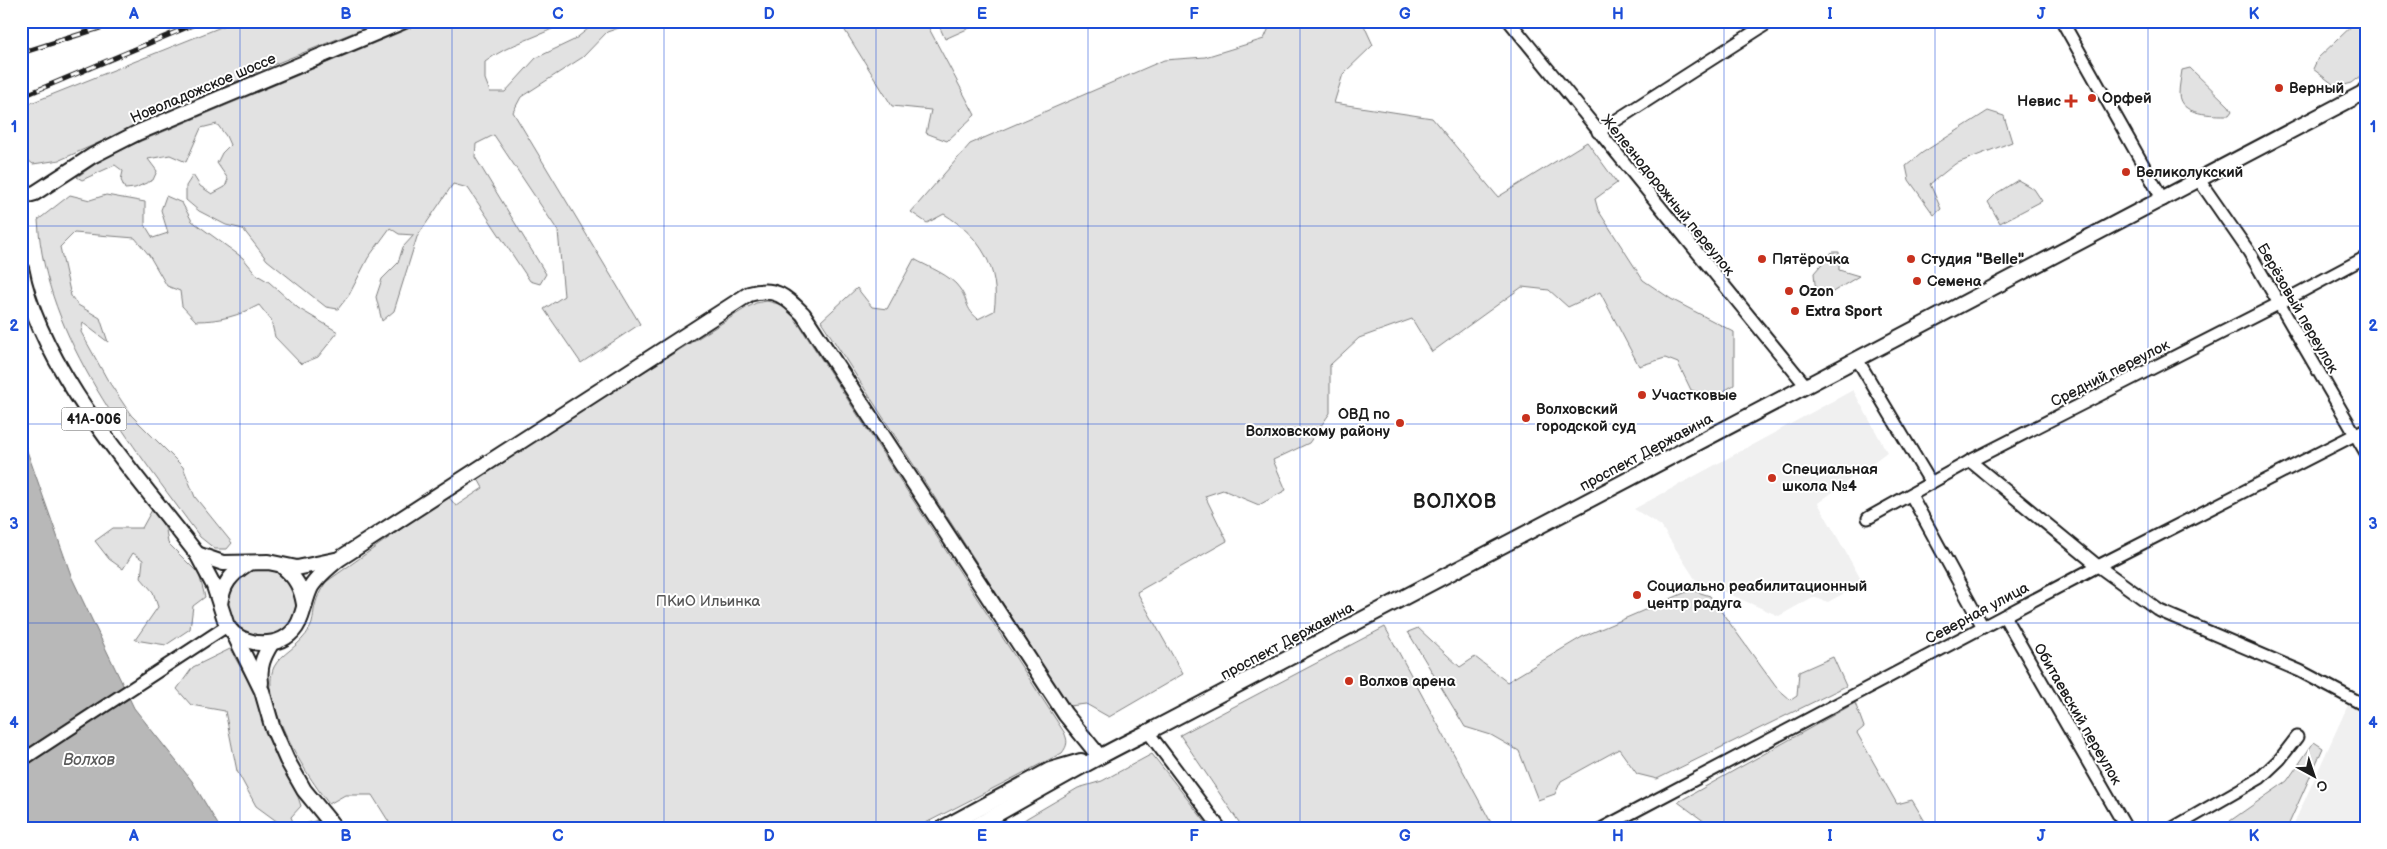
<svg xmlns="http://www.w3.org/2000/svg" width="2387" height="849" font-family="'Balsamiq Sans',sans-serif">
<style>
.built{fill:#f0f0f0}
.green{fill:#e2e2e2;stroke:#7f7f7f}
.water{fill:#b8b8b8;stroke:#7a7a7a}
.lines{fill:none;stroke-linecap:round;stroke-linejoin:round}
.minor-casing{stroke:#1c1c1c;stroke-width:15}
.major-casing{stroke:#1c1c1c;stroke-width:18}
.minor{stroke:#fff;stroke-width:11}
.major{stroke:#fff;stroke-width:14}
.rail-casing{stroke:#1c1c1c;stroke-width:5}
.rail{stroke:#fff;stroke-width:3;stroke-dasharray:9;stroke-linecap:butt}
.grid{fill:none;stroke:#1d4ed8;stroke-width:1;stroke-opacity:0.55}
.poi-dot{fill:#c8321e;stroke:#fff;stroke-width:2}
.labels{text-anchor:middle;stroke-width:4;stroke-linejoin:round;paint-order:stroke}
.shield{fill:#fff;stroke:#606060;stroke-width:1}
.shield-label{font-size:14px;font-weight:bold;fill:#1c1c1c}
.street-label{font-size:15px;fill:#1c1c1c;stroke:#fff}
.poi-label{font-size:15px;font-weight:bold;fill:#1c1c1c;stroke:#fff;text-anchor:start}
.park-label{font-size:15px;fill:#575757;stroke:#fff}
.water-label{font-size:16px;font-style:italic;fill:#5a5a5a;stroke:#fff}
.district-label{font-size:20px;font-weight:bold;letter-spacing:1px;fill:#1c1c1c;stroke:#fff}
.neatline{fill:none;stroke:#1d4ed8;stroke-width:2}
.grid-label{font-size:16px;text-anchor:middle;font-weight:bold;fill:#1d4ed8}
</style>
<rect width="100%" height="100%" fill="#fff"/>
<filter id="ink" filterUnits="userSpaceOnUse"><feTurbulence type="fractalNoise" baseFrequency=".02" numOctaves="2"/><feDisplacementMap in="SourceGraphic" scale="10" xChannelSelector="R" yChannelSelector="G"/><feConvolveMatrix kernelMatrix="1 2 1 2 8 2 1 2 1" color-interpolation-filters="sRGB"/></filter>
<g filter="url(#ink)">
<g class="built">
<polygon points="1853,390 1887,452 1818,503 1863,583 1828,602 1813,597 1779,616 1695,579 1661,526 1634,509"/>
<polygon points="2348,705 2366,713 2366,828 2292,828"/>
</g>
<g class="green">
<polygon points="236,21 382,21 275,64 60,160 33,164 21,155 21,107"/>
<path d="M 427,21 L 567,21 C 541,37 509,43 485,62 L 485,79 L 490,92 L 505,92 L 536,58 L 574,40 L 598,21 L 639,21 L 607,32 L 583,57 L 521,97 L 513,112 L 640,324 L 581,363 L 544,309 L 564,296 L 558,231 L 494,135 L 476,144 L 475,157 L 546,274 L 540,284 L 530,281 L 468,188 L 453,184 L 417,237 L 394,311 L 382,321 L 376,297 L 382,279 L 398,263 L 403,247 L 414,235 L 399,234 L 390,228 L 368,258 L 349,295 L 338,309 L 326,307 L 267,260 L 243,229 L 226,225 L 199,211 L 186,200 L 186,186 L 193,175 L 200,186 L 212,194 L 225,187 L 228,179 L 217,163 L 222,153 L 230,145 L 226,136 L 217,124 L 201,128 L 186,162 L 170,155 L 148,159 L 157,171 L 153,180 L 135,188 L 125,189 L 121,180 L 123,171 L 115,165 L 82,180 L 77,177 L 108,155 Z"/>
<polygon points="839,21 925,21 975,115 947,141 926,133 931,110 892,106"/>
<polygon points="937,21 985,21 945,39"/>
<path d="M 1272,21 L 1362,21 L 1373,45 L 1343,74 L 1334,103 L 1432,118 L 1498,197 L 1587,142 L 1617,183 L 1595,199 L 1598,210 L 1643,280 L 1671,299 L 1734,332 L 1734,385 L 1714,397 L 1691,390 L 1678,363 L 1665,358 L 1639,366 L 1600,292 L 1568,307 L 1549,290 L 1522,287 L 1432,352 L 1412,319 L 1359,338 L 1330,365 L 1330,413 L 1309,443 L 1273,460 L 1286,490 L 1259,505 L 1223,490 L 1205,496 L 1227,541 L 1137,592 L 1183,674 L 1109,717 L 1086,704 L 1069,706 L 821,321 L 857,288 L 872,307 L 887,309 L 914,259 C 928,267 951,275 960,289 C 969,302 964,307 978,319 L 994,311 C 1001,269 980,236 944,214 L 927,223 L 911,212 L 970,144 L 1164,60 L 1205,57 L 1264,39 Z"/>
<polygon points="2357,21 2366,21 2366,72 2352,83 2337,87 2313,69 2318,58"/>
<path d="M 2190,68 L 2229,106 L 2232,111 L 2229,115 C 2213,115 2180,116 2179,94 C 2179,86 2181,78 2182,70 Z"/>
<polygon points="1988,111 2004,116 2012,142 1955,164 1930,184 1941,209 1934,215 1909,180 1906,166 1922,153"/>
<polygon points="2018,180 2034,189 2042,201 2000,223 1988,202 1997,193"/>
<path d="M 70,195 L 90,200 L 106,195 L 145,202 L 145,225 L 153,238 L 168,233 L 161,210 L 166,196 L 182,203 L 192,221 L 243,258 L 257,275 L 269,282 L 298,308 L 338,332 L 318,357 L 301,364 L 275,337 L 271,320 L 259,305 C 238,316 220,321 196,321 L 182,306 L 180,291 L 167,286 L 149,255 L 135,238 L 74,233 L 60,247 L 71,296 L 78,305 L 100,318 L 108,342 L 83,323 L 81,332 L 107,379 L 131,415 L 183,467 L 195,497 L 232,543 L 227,549 L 215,549 L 200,537 C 132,444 45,339 38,220 Z"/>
<polygon points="1832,252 1839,252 1839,270 1859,276 1826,296 1821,294 1815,284 1814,273"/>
<path d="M 767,301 L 782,305 L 794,317 L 1064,732 C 1068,741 1068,745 1062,753 L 916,828 L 381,828 L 389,822 L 372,795 L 345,795 L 329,804 C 308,778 258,700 274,667 C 281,653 300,647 310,628 C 313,623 313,616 314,610 C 316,599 320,591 326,582 L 448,496 L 456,506 L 483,488 L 477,477 L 746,308 L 756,303 Z"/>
<polygon points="153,508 166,530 168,543 199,574 205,597 193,606 190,629 166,645 135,640 158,607 153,592 141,578 143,560 133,553 123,569 109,559 95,541 113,528 142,528"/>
<circle cx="262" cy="603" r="34"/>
<polygon points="1691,590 1710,596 1776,687 1791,700 1797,696 1799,672 1833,657 1846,686 1657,779 1637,774 1619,749 1561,781 1555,794 1538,800 1519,751 1491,735 1465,727 1408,632 1418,628 1460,667 1475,657 1507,682 1582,637"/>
<polygon points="1385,627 1494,828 1243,828 1180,735"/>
<polygon points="230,649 253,689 271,742 295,788 301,806 291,817 295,827 318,820 325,828 286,828 256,806 237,771 225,711 191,705 177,689 193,667"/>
<polygon points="1855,703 1864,727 1857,733 1897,804 1912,800 1929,828 1713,828 1678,802"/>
<polygon points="2314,742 2323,748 2287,828 2233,828 2230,821 2287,781"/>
<polygon points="1152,754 1210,828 1014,828 1027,818 1078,788 1102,781"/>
</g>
<polygon class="water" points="21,434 72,578 134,708 192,781 220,828 21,828"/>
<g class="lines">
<defs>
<g id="minor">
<polyline points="1509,21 1806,386"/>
<polyline points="2062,21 2163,200"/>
<polyline points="1598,132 1771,21"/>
<polyline points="2199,180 2249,252 2366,453"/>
<polyline points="1857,359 1931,483"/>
<polyline points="1970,461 2098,566 2160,611 2300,671 2366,706"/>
<polyline points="1911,495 1983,627"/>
<polyline points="1868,518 1970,461 2278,304 2366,257"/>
<polyline points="2004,616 2126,828"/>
<polyline points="1148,732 1220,828"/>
<polyline points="21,761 227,626"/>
<polyline points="1603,828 2098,566 2366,429"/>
<polyline points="2173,828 2260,778 2280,759 2297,737"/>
</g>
<g id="major">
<polyline points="21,197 35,193 92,156 137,133 404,21"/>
<path d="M 21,268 C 40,370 135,473 197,554 L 214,586 L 227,626 L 234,634 L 262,691 L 272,726 L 287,760 L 304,790 L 335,828"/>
<polyline points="197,554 223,563 268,562 297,568 335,560"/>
<path d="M 283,567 C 296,578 301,587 304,604"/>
<path d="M 220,604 C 223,584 230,575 247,564"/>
<path d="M 234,634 C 257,649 291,647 301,617 C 305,606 306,597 311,587 C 318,576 329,567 339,559 L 749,294 C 775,286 786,297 803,314 L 1065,714 L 1099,756"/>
<path d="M 261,683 C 259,667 263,657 271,644"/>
<polyline points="943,828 1050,770 1081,761"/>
<path d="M 972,828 C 1031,796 1087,761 1148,732 L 2363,93 L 2366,89"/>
</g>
</defs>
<use href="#minor" class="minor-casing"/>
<use href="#major" class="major-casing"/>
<use href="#minor" class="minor"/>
<use href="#major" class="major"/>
<defs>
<g id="rail">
<polyline points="21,53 122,21"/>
<polyline points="21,97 202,21"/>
</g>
</defs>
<use href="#rail" class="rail-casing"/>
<use href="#rail" class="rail"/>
</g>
</g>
<path class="grid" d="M 240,21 L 240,828M 452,21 L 452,828M 664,21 L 664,828M 876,21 L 876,828M 1088,21 L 1088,828M 1300,21 L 1300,828M 1511,21 L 1511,828M 1724,21 L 1724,828M 1935,21 L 1935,828M 2148,21 L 2148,828M 21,226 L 2366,226M 21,424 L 2366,424M 21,623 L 2366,623"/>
<g class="poi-dot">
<circle cx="2279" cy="88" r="5"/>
<circle cx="2092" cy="98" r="5"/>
<path d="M2068.5 93.5h5v5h5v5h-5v5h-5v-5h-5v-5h5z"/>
<circle cx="2126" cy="172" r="5"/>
<circle cx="1762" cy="259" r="5"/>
<circle cx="1911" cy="259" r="5"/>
<circle cx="1917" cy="281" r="5"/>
<circle cx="1789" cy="291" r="5"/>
<circle cx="1795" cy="311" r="5"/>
<circle cx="1642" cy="395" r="5"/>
<circle cx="1526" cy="418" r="5"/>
<circle cx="1400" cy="423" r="5"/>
<circle cx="1772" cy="478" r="5"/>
<circle cx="1637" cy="595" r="5"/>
<circle cx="1349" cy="681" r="5"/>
</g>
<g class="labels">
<rect class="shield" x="61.5" y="407.5" width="65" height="23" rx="4"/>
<g class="shield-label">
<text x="94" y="424">41А-006</text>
</g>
<g class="street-label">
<text transform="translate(203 88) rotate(-23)" y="5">Новоладожское шоссе</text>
<text transform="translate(1668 195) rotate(51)" y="5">Железнодорожный переулок</text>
<text transform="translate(2298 308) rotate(60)" y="5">Берёзовый переулок</text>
<text transform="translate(2110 373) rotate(-27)" y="5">Средний переулок</text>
<text transform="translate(1646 452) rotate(-28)" y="5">проспект Державина</text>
<text transform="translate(1977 613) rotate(-28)" y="5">Северная улица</text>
<text transform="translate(1287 641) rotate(-28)" y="5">проспект Державина</text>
<text transform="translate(2078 714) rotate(60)" y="5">Обитаевский переулок</text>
</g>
<g class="poi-label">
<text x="2289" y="93">Верный</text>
<text x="2102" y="103">Орфей</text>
<text x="2061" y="106" text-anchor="end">Невис</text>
<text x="2136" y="177">Великолукский</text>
<text x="1772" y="264">Пятёрочка</text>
<text x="1921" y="264">Студия "Belle"</text>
<text x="1927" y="286">Семена</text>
<text x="1799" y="296">Ozon</text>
<text x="1805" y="316">Extra Sport</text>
<text x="1652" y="400">Участковые</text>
<text x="1536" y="414">Волховский<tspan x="1536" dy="17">городской суд</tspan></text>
<text x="1390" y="419" text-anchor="end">ОВД по<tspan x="1390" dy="17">Волховскому району</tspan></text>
<text x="1782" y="474">Специальная<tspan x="1782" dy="17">школа №4</tspan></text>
<text x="1647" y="591">Социально реабилитационный<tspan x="1647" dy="17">центр радуга</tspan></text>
<text x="1359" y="686">Волхов арена</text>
</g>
<g class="park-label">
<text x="708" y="606">ПКиО Ильинка</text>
</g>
<g class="water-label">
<text x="89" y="765">Волхов</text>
</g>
<g class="district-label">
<text x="1455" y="508">ВОЛХОВ</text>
</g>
</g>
<rect width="2387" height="849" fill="none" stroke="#fff" stroke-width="55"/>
<g transform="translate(2314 776) rotate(140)" stroke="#ffffff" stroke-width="4" paint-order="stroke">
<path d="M0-4L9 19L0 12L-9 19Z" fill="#1c1c1c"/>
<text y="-8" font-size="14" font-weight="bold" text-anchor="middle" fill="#1c1c1c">С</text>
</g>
<rect x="28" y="28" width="2332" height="794" class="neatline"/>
<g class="grid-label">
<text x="134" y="19">A</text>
<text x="346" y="19">B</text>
<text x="558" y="19">C</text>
<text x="769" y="19">D</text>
<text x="982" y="19">E</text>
<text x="1194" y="19">F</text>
<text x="1405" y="19">G</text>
<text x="1618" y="19">H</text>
<text x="1830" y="19">I</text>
<text x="2041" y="19">J</text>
<text x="2254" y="19">K</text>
<text x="14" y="132">1</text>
<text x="2373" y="132">1</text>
<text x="14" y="331">2</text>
<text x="2373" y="331">2</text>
<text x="14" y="529">3</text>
<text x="2373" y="529">3</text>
<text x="14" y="728">4</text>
<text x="2373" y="728">4</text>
<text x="134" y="841">A</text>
<text x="346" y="841">B</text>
<text x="558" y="841">C</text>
<text x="769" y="841">D</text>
<text x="982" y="841">E</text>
<text x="1194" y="841">F</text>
<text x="1405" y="841">G</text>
<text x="1618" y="841">H</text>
<text x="1830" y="841">I</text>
<text x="2041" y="841">J</text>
<text x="2254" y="841">K</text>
</g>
</svg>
